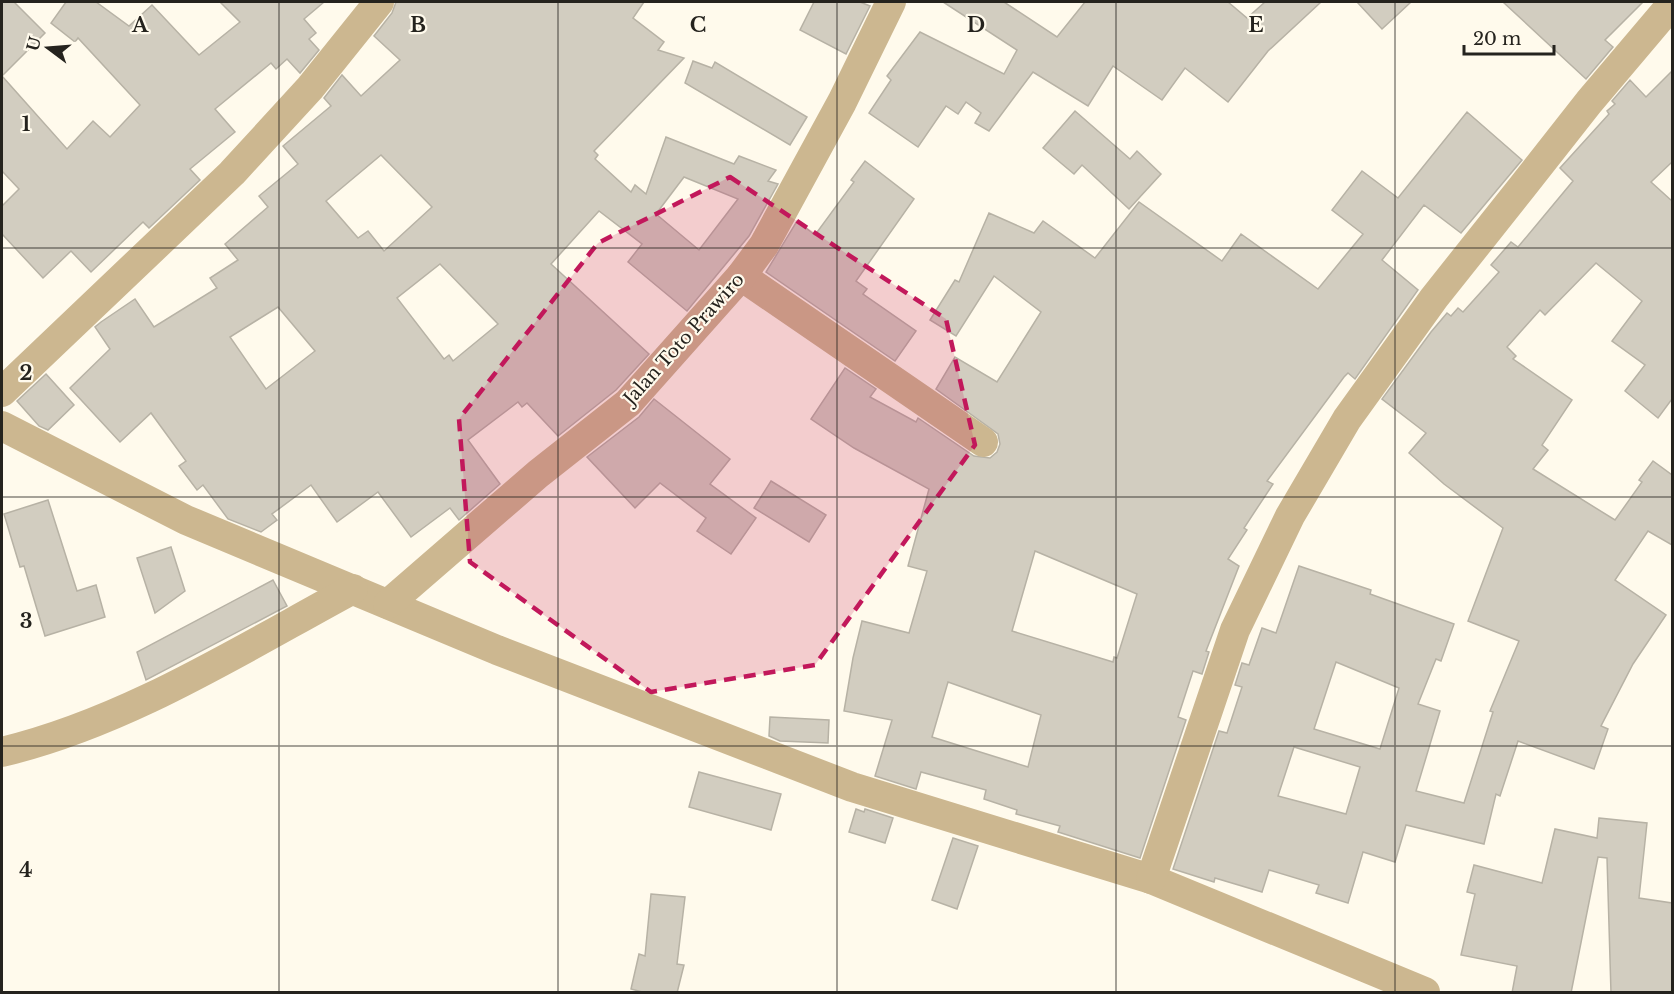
<svg xmlns="http://www.w3.org/2000/svg" width="1674" height="994" font-family="'Libre Baskerville',serif">
<style>
.building{fill:#d2cdc0;stroke:#b7b2a5;stroke-width:1.5;fill-rule:evenodd}
.lines{fill:none;stroke-linecap:round;stroke-linejoin:round}
.street{stroke:#ccb790;stroke-width:30}
.marked{fill:#c2185b;fill-opacity:0.2;stroke:#c2185b;stroke-width:4.5;stroke-dasharray:12 8;stroke-linejoin:round}
.grid{fill:none;stroke:#25231e;stroke-width:1.5;stroke-opacity:0.55}
.labels{text-anchor:middle;stroke-width:4.5;stroke-linejoin:round;paint-order:stroke}
.street-label{font-size:18px;fill:#25231e;stroke:#fffaec}
.grid-label{font-size:20px;text-anchor:middle;font-weight:bold;fill:#25231e;stroke:#fffaec;stroke-width:4.5;stroke-linejoin:round;paint-order:stroke}
</style>
<rect width="100%" height="100%" fill="#fffaec"/>
<g class="building">
<polygon points="2,2 14,2 45,33 2,76"/>
<polygon points="66,2 96,2 129,26 152,5 199,55 240,22 220,2 324,2 304,19 316,33 309,39 319,50 300,73 287,59 276,69 271,63 215,109 235,132 190,169 200,180 149,228 143,222 91,272 71,251 43,278 2,234 2,206 19,189 2,171 2,76 67,149 93,121 110,137 140,105 78,38 75,42 51,23"/>
<path d="M 396,2 L 644,2 L 633,18 L 664,42 L 658,50 L 684,58 L 594,151 L 598,155 L 595,159 L 631,192 L 635,185 L 646,194 L 666,137 L 734,164 L 739,156 L 776,170 L 768,181 L 778,184 L 749,236 L 687,311 L 628,262 L 642,244 L 599,211 L 551,264 L 649,354 L 616,390 L 558,436 L 527,403 L 522,407 L 518,402 L 468,440 L 500,484 L 459,520 L 450,508 L 411,537 L 378,492 L 337,522 L 311,485 L 272,514 L 277,520 L 261,532 L 228,519 L 203,485 L 197,490 L 179,466 L 186,461 L 151,413 L 120,442 L 70,388 L 110,349 L 95,327 L 101,322 L 135,299 L 154,327 L 217,288 L 210,278 L 238,260 L 225,244 L 268,207 L 259,196 L 298,164 L 283,146 L 331,106 L 324,98 L 342,75 L 361,96 L 400,60 L 374,36 L 392,13 ZM 381,155 L 432,207 L 384,251 L 368,231 L 358,238 L 326,201 ZM 684,177 L 738,199 L 699,250 L 656,214 ZM 440,264 L 498,324 L 453,361 L 449,355 L 444,359 L 397,298 ZM 278,307 L 315,351 L 266,389 L 230,337 Z"/>
<polygon points="814,2 860,2 870,6 846,54 800,30"/>
<polygon points="943,2 1004,2 1057,37 1085,2 1228,2 1247,18 1265,2 1321,2 1268,51 1228,102 1185,68 1162,100 1113,66 1088,106 1033,72 989,131 975,123 981,113 966,102 958,114 946,106 918,147 869,113 891,80 887,76 920,32 1004,74 1017,50"/>
<polygon points="1357,2 1411,2 1382,29"/>
<polygon points="1503,2 1643,2 1605,40 1613,47 1586,79"/>
<polygon points="693,61 712,68 715,62 807,117 790,145 685,83"/>
<path d="M 1672,71 L 1672,162 L 1651,182 L 1672,201 L 1672,399 L 1658,418 L 1625,391 L 1645,365 L 1612,341 L 1642,301 L 1596,263 L 1545,315 L 1540,310 L 1507,347 L 1516,356 L 1513,359 L 1572,400 L 1542,445 L 1548,450 L 1533,469 L 1615,520 L 1642,482 L 1639,480 L 1653,461 L 1672,475 L 1672,545 L 1648,531 L 1615,580 L 1666,615 L 1633,664 L 1601,726 L 1608,729 L 1594,769 L 1518,741 L 1500,796 L 1496,794 L 1484,844 L 1406,825 L 1395,862 L 1363,852 L 1348,903 L 1316,893 L 1319,885 L 1269,870 L 1262,892 L 1215,878 L 1214,882 L 1173,869 L 1219,731 L 1227,733 L 1242,687 L 1235,685 L 1242,663 L 1249,665 L 1262,628 L 1276,633 L 1299,566 L 1371,590 L 1370,594 L 1454,624 L 1441,661 L 1436,659 L 1418,704 L 1440,711 L 1416,791 L 1464,803 L 1493,712 L 1490,711 L 1519,641 L 1468,621 L 1503,528 L 1444,484 L 1409,453 L 1426,433 L 1382,399 L 1431,332 L 1447,313 L 1451,316 L 1458,308 L 1463,312 L 1499,272 L 1491,265 L 1511,242 L 1518,247 L 1573,181 L 1560,168 L 1609,114 L 1607,111 L 1615,104 L 1612,101 L 1630,80 L 1646,97 ZM 1336,662 L 1399,688 L 1380,749 L 1314,729 ZM 1294,747 L 1360,767 L 1346,814 L 1278,796 Z"/>
<polygon points="1075,111 1130,159 1137,151 1161,174 1129,209 1082,165 1074,174 1043,148"/>
<path d="M 1467,112 L 1522,160 L 1461,233 L 1424,205 L 1382,260 L 1418,290 L 1355,379 L 1348,373 L 1344,377 L 1267,481 L 1273,484 L 1244,528 L 1247,530 L 1228,559 L 1239,566 L 1206,651 L 1209,652 L 1202,674 L 1193,671 L 1178,717 L 1186,720 L 1140,858 L 1058,832 L 1060,826 L 1016,814 L 1017,810 L 984,799 L 986,790 L 921,772 L 916,789 L 875,776 L 892,720 L 844,711 L 853,658 L 862,621 L 909,633 L 927,571 L 908,566 L 929,489 L 854,448 L 811,419 L 845,368 L 876,389 L 870,397 L 916,422 L 918,418 L 974,456 L 990,458 L 997,452 L 1000,444 L 998,434 L 936,389 L 955,357 L 997,382 L 1041,312 L 994,276 L 956,336 L 930,320 L 955,280 L 959,282 L 989,213 L 1034,233 L 1043,221 L 1095,258 L 1139,202 L 1222,261 L 1241,234 L 1318,289 L 1363,234 L 1332,210 L 1362,171 L 1398,198 ZM 1035,551 L 1137,594 L 1117,658 L 1114,657 L 1113,662 L 1012,631 ZM 948,682 L 1041,715 L 1028,767 L 932,737 Z"/>
<polygon points="865,161 914,199 856,281 867,289 863,294 916,331 895,361 766,272 797,221 815,235 854,182 851,180"/>
<polygon points="46,374 74,405 48,430 39,426 17,401"/>
<polygon points="654,399 730,459 710,484 756,518 731,554 697,531 706,518 660,483 635,508 587,457 639,417"/>
<polygon points="771,481 826,515 809,542 754,508"/>
<polygon points="48,500 77,591 96,585 105,617 45,636 24,566 20,567 4,514"/>
<polygon points="171,547 185,591 155,613 137,558"/>
<polygon points="273,580 287,606 146,680 137,652"/>
<polygon points="770,717 829,720 828,743 780,741 769,736"/>
<polygon points="699,772 781,794 771,830 689,807"/>
<polygon points="856,809 864,812 865,809 893,818 885,843 849,832"/>
<polygon points="1599,818 1647,823 1639,898 1672,903 1672,993 1611,993 1607,858 1598,857 1571,993 1512,993 1517,966 1461,955 1475,894 1467,892 1474,865 1542,883 1555,829 1597,838"/>
<polygon points="953,838 978,846 957,909 932,900"/>
<polygon points="651,894 685,897 677,964 684,965 677,993 646,993 631,989 639,954 645,956"/>
</g>
<g class="lines">
<g class="street">
<polyline points="741,276 983,442"/>
<polyline points="2,392 232,173 310,88 379,2"/>
<polyline points="2,426 186,520 497,650 852,787 1151,879 1425,992"/>
<polyline points="388,604 538,474 628,403 741,276 764,245 842,102 891,2"/>
<path d="M 2,752 C 127,722 240,650 353,589"/>
<polyline points="1151,879 1235,630 1290,516 1347,419 1434,298 1523,186 1589,102 1672,4"/>
</g>
</g>
<path class="marked" d="M 730,177 L 946,319 L 975,445 L 815,665 L 651,692 L 470,562 L 459,419 L 598,243 Z"/>
<path class="grid" d="M 279,2 L 279,992M 558,2 L 558,992M 837,2 L 837,992M 1116,2 L 1116,992M 1395,2 L 1395,992M 2,248 L 1672,248M 2,497 L 1672,497M 2,746 L 1672,746"/>
<g class="labels">
<g class="street-label">
<text transform="translate(684 339) rotate(-48)" y="6">Jalan Toto Prawiro</text>
</g>
</g>
<g class="grid-label">
<text x="140" y="32">A</text>
<text x="418" y="32">B</text>
<text x="698" y="32">C</text>
<text x="976" y="32">D</text>
<text x="1256" y="32">E</text>
<text x="26" y="131">1</text>
<text x="26" y="380">2</text>
<text x="26" y="628">3</text>
<text x="26" y="877">4</text>
</g>
<rect width="1674" height="994" fill="none" stroke="#25231e" stroke-width="6"/>
<g transform="translate(48 48) rotate(286)" stroke="#fffaec" stroke-width="4.5" paint-order="stroke">
<path d="M0-4.5L10 22L0 15L-10 22Z" fill="#25231e"/>
<text y="-9" font-size="16" font-weight="bold" text-anchor="middle" fill="#25231e">U</text>
</g>
<path d="M1464 45v9h90v-9" fill="none" stroke="#25231e" stroke-width="3"/>
<text x="1473" y="45" font-size="18" fill="#25231e" stroke="#fffaec" stroke-width="4.5" paint-order="stroke">20 m</text>
</svg>
